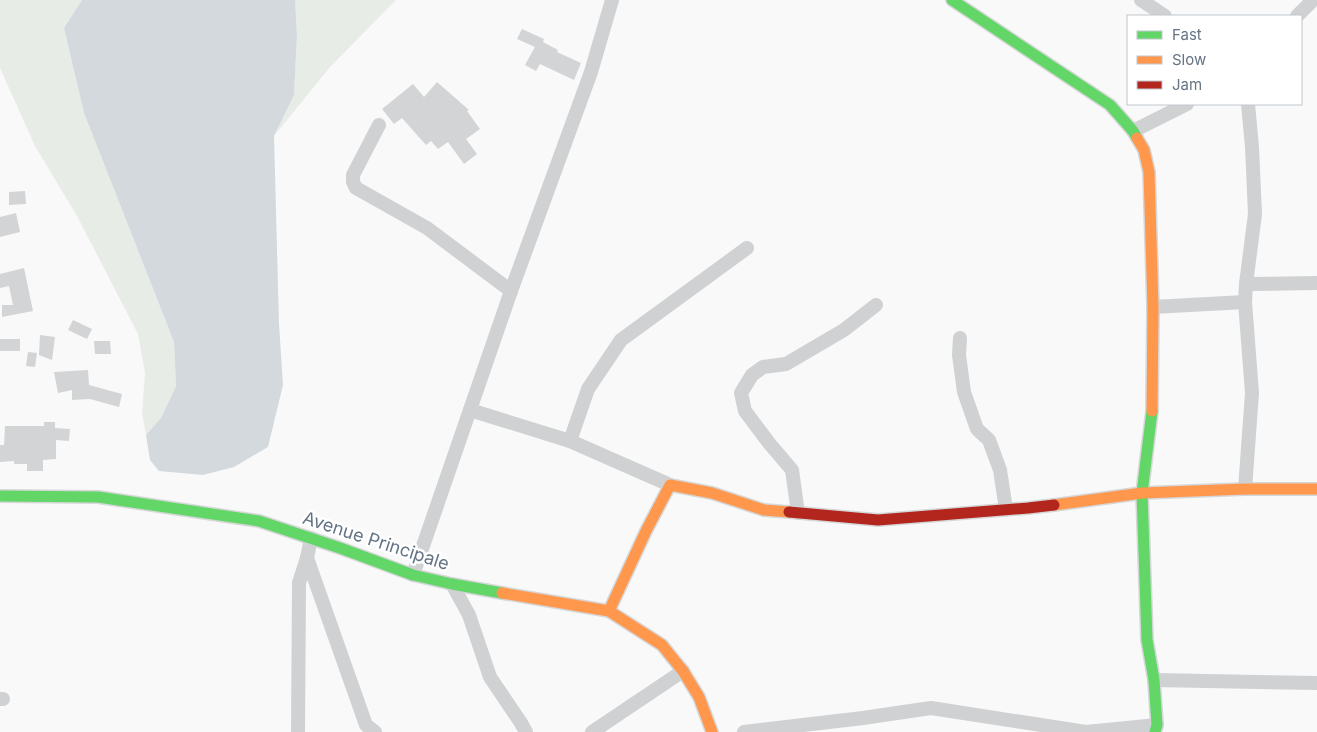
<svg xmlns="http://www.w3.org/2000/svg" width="1317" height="732" font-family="Inter,sans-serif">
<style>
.green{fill:#e8ece7}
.water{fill:#d3d9dd}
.building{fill:#d2d4d5}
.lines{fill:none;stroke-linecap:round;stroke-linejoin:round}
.fast-casing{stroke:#d6d7d8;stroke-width:14}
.slow-casing{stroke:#d6d7d8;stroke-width:14}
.jam-casing{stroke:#d6d7d8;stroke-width:14}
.street{stroke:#cfd1d2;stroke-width:14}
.fast{stroke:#63d668;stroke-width:11}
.slow{stroke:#ff974d;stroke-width:11}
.jam{stroke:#b3261e;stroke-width:11}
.labels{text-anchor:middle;stroke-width:5;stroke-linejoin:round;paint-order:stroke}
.street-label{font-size:18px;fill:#647484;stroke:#fff}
</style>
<rect width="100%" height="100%" fill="#f9f9f9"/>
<g class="green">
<polygon points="0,0 82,0 64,28 84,113 174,342 176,386 161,418 146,435 142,413 145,373 138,334 77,216 35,146 0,68"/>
<polygon points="295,0 396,0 330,67 274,136 294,95 297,36"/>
</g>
<polygon class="water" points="82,0 295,0 297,36 294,95 274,136 279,324 283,385 268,447 234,467 203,475 159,471 150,460 146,435 161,418 176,386 174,342 84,113 64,28"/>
<g class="building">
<polygon points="522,29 544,39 543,42 558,50 557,52 581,63 574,80 540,64 536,71 525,65 535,47 517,39"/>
<polygon points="437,82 469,110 467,111 480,129 466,139 477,154 464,164 448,142 438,149 431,141 426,145 402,118 394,124 382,109 413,84 424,97"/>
<polygon points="25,191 26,204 9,205 9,192"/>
<polygon points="16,213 20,232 0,237 0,217"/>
<polygon points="24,268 33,311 2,317 2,305 13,305 9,286 0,288 0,274"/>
<polygon points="73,320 92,329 87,339 68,330"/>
<polygon points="40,335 55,337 52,360 39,355"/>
<rect x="0" y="339" width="20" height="12"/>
<polygon points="94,341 110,341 111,354 95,354"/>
<polygon points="28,352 37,353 35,367 26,366"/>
<polygon points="88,370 89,385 122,394 119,407 90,399 72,400 72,390 58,393 54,372"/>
<polygon points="44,422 55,422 55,428 70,429 69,441 56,440 56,459 43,460 43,471 27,471 27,464 14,464 14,461 0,462 0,445 4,445 5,426 44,426"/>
</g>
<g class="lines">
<defs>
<g id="fast">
<polyline points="952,0 1110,105 1133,131 1137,138"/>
<polyline points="1152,411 1142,493 1147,640 1154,680 1157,725 1155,732"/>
<polyline points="0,496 98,497 259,521 340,548 413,575 452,584 502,593"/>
</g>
<g id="slow">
<polyline points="1137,138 1144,150 1149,172 1153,307 1152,411"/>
<polyline points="1054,505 1142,493 1245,489 1317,489"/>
<polyline points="502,593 609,611 662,645 683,671 699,697 712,732"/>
<polyline points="609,611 646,531 670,485 712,493 764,510 789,512"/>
</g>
<polyline id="jam" points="789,512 878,520 1028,508 1054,505"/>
</defs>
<use href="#fast" class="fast-casing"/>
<use href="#slow" class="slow-casing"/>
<use href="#jam" class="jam-casing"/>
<g class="street">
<polyline points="1141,0 1165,16"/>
<polyline points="1297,16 1313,0"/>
<polyline points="379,125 353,175 353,182 356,188 427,228 511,291"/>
<polyline points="1133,131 1187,104"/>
<polyline points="1246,284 1317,283"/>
<polyline points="1153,307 1245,302"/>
<polyline points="960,338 959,355 964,392 977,429 989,440 1000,470 1006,509"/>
<polyline points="470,410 570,441 670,485"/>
<polyline points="570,441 588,389 621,340 747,248"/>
<polyline points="1245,489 1252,393 1245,302 1246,284 1255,214 1252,147 1248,104"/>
<polyline points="798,513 792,470 769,443 745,411 741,393 752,375 763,367 786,364 844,330 876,305"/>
<polyline points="307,558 366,725 375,732"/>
<polyline points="413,575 511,291 591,72 612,0"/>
<polyline points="452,584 469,615 490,677 521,723 526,732"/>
<polyline points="1154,680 1317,683"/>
<polyline points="0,699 3,699"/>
<polyline points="298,732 299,583 307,558 311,538"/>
<polyline points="592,732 683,671"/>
<polyline points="744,732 863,718 931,708 1086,732 1157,725"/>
</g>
<use href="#fast" class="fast"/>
<use href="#slow" class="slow"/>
<use href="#jam" class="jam"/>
</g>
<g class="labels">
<g class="street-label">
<text transform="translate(376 541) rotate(18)" y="6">Avenue Principale</text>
</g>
</g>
<rect x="1127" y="15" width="175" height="90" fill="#ffffff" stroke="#c1c7ce"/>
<rect x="1137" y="31" width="25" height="8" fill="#63d668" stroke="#c1c7ce"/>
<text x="1172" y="40" font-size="15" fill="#647484">Fast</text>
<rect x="1137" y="56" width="25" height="8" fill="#ff974d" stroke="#c1c7ce"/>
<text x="1172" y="65" font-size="15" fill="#647484">Slow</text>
<rect x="1137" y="81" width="25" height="8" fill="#b3261e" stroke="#c1c7ce"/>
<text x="1172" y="90" font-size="15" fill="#647484">Jam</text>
</svg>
